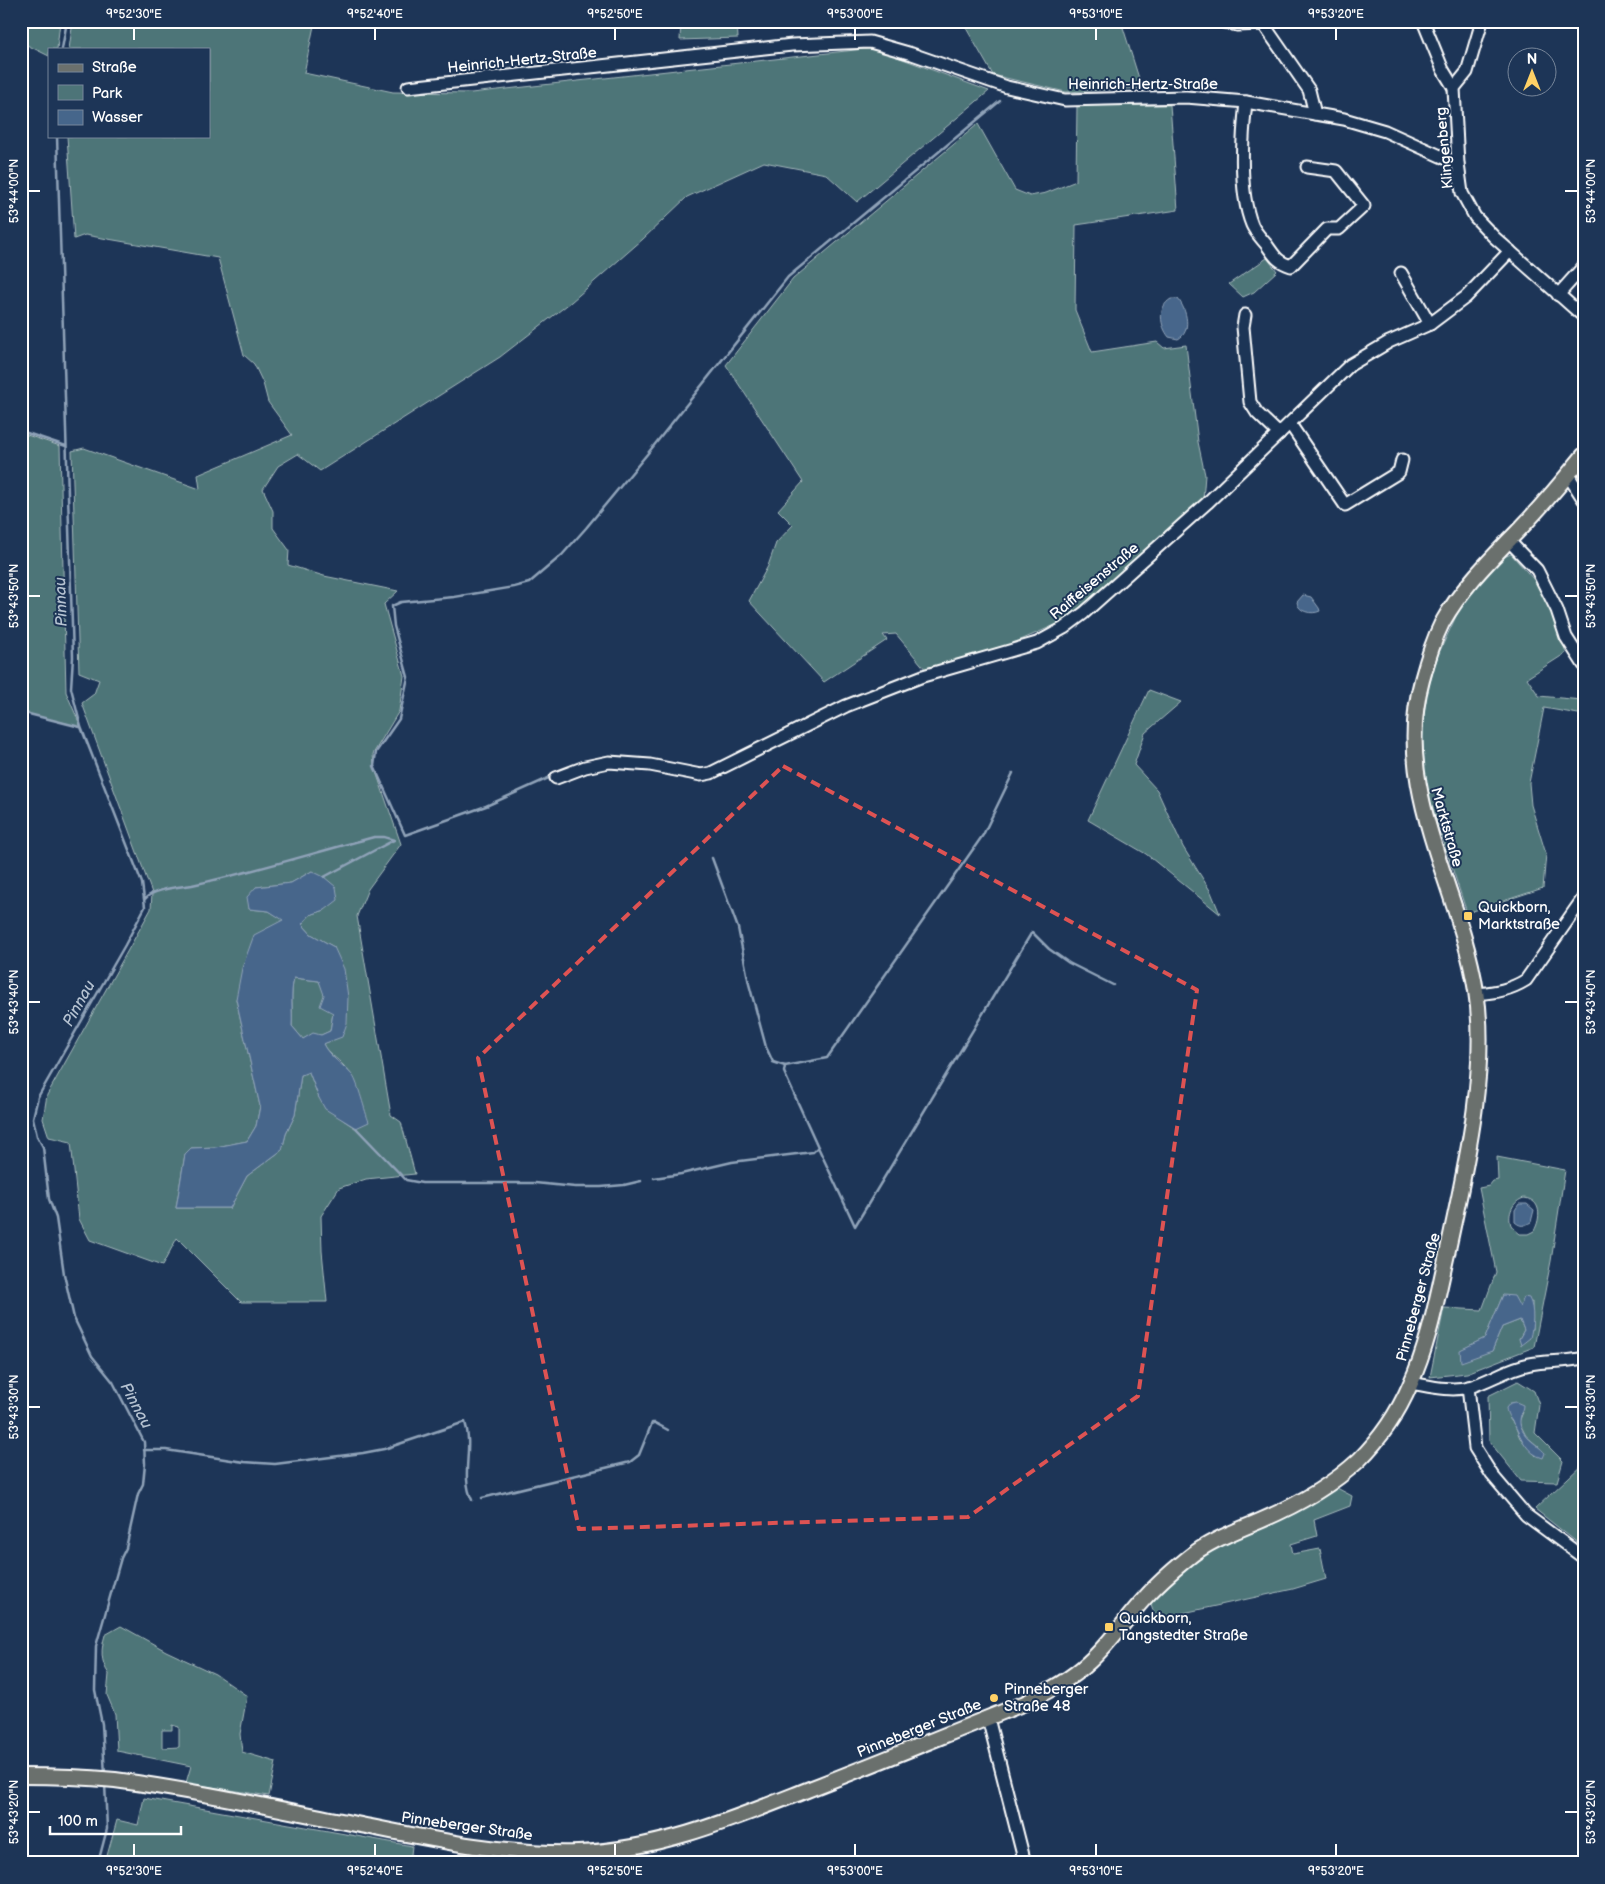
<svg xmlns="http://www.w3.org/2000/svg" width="1605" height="1884" font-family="'Balsamiq Sans',sans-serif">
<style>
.green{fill:#4d7478;stroke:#a6babc;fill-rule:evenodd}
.water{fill:#46668b;stroke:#90a3b9;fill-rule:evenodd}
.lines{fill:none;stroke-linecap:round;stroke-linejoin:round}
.stream{stroke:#90a3b9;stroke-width:2.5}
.minor-casing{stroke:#fff;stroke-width:15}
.major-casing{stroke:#fff;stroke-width:18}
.minor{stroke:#1d3557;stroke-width:11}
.major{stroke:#6b706d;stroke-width:14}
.marked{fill:none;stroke:#de5353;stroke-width:4;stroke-dasharray:10 6;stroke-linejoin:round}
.ticks{fill:none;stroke:#fff;stroke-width:2}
.poi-dot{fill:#ffd166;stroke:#1d3557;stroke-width:2}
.labels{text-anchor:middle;stroke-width:4;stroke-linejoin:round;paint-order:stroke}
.street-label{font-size:15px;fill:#fff;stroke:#1d3557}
.poi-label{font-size:15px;fill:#fff;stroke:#1d3557;text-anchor:start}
.water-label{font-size:16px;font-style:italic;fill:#b5c2d1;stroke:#1d3557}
.neatline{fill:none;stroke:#fff;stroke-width:2}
.ticks-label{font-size:12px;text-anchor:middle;fill:#fff}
</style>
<rect width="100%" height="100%" fill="#1d3557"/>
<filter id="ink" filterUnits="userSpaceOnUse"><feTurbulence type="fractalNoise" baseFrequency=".02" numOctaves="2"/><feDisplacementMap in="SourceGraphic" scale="10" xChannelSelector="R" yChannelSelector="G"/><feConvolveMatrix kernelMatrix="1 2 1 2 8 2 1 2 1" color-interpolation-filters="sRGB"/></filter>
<g filter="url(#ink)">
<g class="green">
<polygon points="21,21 60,21 57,49 49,49 49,56 21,42"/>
<path d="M 73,21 L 315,21 L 304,73 L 393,92 L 471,93 L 873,48 L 989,91 L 857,202 L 826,174 L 764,162 L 687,197 L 643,239 L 571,302 L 500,357 L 320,471 L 298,454 L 278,466 L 263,489 L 273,511 L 273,528 L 289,550 L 288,565 L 324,576 L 398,591 L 384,604 L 404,676 L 399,711 L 373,754 L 374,766 L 401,844 L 368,889 L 357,916 L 391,1115 L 401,1122 L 415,1174 L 366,1179 L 339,1188 L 321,1216 L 322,1251 L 327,1302 L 241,1302 L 177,1238 L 162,1266 L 90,1240 L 79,1219 L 71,1142 L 49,1137 L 43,1119 L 47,1095 L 151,909 L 152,893 L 82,703 L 94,694 L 99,680 L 79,672 L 72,451 L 84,448 L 200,489 L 198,475 L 292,435 L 268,402 L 263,383 L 254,364 L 244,355 L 218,258 L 85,235 L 74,239 L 67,136 L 209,136 L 209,49 L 69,49 ZM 312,871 L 325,910 L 310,915 L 302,924 L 311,934 L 334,947 L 342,1036 L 323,1044 C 328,1054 337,1058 344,1066 C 363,1085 359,1103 355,1128 L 343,1120 L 319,1098 L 309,1072 L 301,1075 L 295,1115 L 286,1134 L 282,1150 L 247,1176 L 230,1208 L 176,1208 L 185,1154 L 191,1148 L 216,1147 L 247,1141 L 256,1126 L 260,1106 L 236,999 L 284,920 L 269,911 L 249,909 L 256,887 L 291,883 Z"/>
<polygon points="681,21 737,21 738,38 680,40"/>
<polygon points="962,21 1121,21 1142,88 1066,92 993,75"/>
<polygon points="1077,105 1170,105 1178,210 1076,225 1075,310 1092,352 1157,342 1164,348 1186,345 1198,442 1205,475 1203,500 1064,621 1007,646 926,670 896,634 883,635 887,640 824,682 749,601 768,566 776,543 793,525 778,510 803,482 726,365 793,279 978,124 1015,190 1030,196 1046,193 1076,181"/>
<polygon points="1267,258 1277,271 1254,292 1243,297 1229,284"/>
<polygon points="21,433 60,446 66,692 81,727 21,712"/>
<polygon points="1511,554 1550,598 1566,653 1527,678 1539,696 1582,700 1584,698 1584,715 1544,708 1529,783 1531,805 1546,854 1543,888 1467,913 1425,785 1419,740 1425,699 1438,655 1459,610 1499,559"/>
<polygon points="1149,690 1181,702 1145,733 1134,765 1157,790 1183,847 1211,892 1220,914 1146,854 1088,820"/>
<path d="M 294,978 L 319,981 L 333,1013 L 330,1031 L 321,1035 L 313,1034 L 303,1039 L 292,1026 C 293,1009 290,994 294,978 Z"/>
<path d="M 1497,1157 L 1565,1170 L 1551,1261 L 1534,1347 L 1467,1373 L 1430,1377 L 1444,1308 L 1482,1310 L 1496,1272 L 1479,1188 L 1489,1186 L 1493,1181 L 1498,1180 ZM 1524,1198 C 1542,1200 1541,1218 1534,1231 L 1528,1234 L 1520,1234 C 1518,1232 1513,1229 1511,1225 C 1507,1214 1513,1201 1524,1198 ZM 1503,1295 L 1520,1307 L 1532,1302 L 1532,1329 L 1519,1339 L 1524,1330 L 1520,1320 L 1502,1327 L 1492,1351 L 1461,1350 L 1485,1338 Z"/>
<path d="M 1518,1381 L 1534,1391 L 1539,1405 L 1535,1433 L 1563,1461 L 1557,1482 L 1521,1481 L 1489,1441 L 1488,1396 ZM 1523,1412 L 1519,1422 L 1526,1436 L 1539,1447 L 1536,1456 L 1520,1438 L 1515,1426 L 1509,1418 Z"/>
<polygon points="1584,1463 1584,1548 1535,1509"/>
<polygon points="1337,1488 1352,1496 1350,1506 1314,1520 1317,1536 1291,1544 1293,1554 1320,1549 1326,1579 1293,1589 1156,1619 1150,1601 1185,1566 1234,1538"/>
<path d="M 121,1626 L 166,1651 L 215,1674 L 247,1696 L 240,1734 L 242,1752 L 276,1762 L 269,1796 L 186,1783 L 191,1766 L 117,1751 L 115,1714 L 107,1695 L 109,1674 C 100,1661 101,1649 105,1635 ZM 172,1725 L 179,1727 L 179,1747 L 162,1748 L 162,1730 L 172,1730 Z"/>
<polygon points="144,1798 412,1846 410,1863 105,1863 117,1820 138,1825"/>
</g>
<g class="water">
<path d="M 1171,299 L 1178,299 C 1187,310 1192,332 1178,339 L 1169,337 C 1160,326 1157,307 1171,299 Z"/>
<path d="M 1303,595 L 1311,597 L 1319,608 L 1320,611 C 1312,615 1298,612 1297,602 Z"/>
<path d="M 312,871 L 324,877 L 336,887 L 338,900 L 325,910 L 310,915 L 302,924 L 311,934 L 334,947 L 344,969 L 348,997 L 347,1023 L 342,1037 L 323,1044 C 329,1057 344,1065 353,1076 C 358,1083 365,1112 369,1122 L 356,1128 L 325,1109 L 319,1098 L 309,1072 L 301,1075 L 295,1115 L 286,1134 L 282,1150 L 247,1176 L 230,1208 L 176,1208 L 185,1154 L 191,1148 L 216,1147 L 247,1141 L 256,1126 L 260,1106 L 236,999 L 242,968 L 254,935 L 283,920 L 269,911 L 249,909 L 247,897 L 256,887 L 291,883 ZM 294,978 L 319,981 L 324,995 L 320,1006 L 333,1013 L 330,1031 L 321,1035 L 313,1033 L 303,1039 L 292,1026 C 293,1010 290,994 294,978 Z"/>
<path d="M 1519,1204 L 1527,1204 L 1534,1210 L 1531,1222 C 1524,1226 1521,1227 1515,1222 L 1515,1210 Z"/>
<path d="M 1503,1295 L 1514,1296 L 1520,1307 L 1524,1297 L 1529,1298 C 1535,1310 1533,1326 1530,1338 L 1521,1345 L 1519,1339 L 1524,1330 L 1520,1320 L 1502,1327 L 1492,1351 L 1461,1362 L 1460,1350 L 1485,1338 Z"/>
<path d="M 1516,1402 L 1523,1405 C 1523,1411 1520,1415 1520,1421 C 1519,1435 1537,1444 1545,1453 L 1543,1458 C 1527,1454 1522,1439 1515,1426 C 1511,1419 1507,1416 1506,1408 L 1510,1403 Z"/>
</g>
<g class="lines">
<g class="stream">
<polyline points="62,49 67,21"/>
<polyline points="57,136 73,657 71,688 81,727 142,883 145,907 125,945 38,1097 33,1118 37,1136 43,1147 49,1199 56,1218 64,1274 74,1318 92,1356 113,1382 144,1442 145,1464 143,1484 138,1494 126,1548 121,1558 96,1646 95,1690 102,1724 105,1775"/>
<polyline points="21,431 66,446"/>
<polyline points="21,712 80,727"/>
<polyline points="553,776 486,806 405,835 374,766 376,752 399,719 408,677 394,626 392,606 401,602 454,597 514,587 529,583 562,555 586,528 648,453 788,277 1000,101"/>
<polyline points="712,858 738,928 749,984 766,1047 773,1062 785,1066"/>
<polyline points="324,877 394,840"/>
<path d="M 145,899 C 152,889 180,887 192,885 C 253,872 313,853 374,837 L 384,837 L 394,840"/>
<polyline points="356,1128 406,1180 422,1183 535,1183 575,1187 601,1187 624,1185 641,1181"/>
<polyline points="818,1147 784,1072 785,1066 827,1058 983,835 1013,773"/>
<polyline points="654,1178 681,1174 732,1162 813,1152 818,1147 855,1226 1032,932 1049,949 1069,963 1113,985"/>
<path d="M 144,1450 L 166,1450 L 244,1462 L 275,1464 L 363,1453 L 384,1449 L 465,1422 C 474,1448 460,1475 472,1500"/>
<polyline points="482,1498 630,1462 639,1455 652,1423 655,1423 668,1430"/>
<polyline points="98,1863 107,1829 105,1783"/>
</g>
<defs>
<g id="minor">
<polyline points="1219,21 1237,25 1261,24 1264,25 1309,90 1315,114"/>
<polyline points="1423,21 1443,70 1454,88"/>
<polyline points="1482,21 1467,72 1454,88 1458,164 1462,193 1475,217 1494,237 1584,317"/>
<polyline points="408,87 792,45 870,42 912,54 1007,87 1065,100 1186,97 1246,102 1344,119 1385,131 1458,164"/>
<path d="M 1246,102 C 1242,138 1238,191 1252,225 C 1255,232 1261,238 1266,244 C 1275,256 1276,261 1291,266 L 1327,229 L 1339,229 L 1364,206 L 1336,171 L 1307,167"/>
<polyline points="1401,273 1430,324"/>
<polyline points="1558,295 1584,266"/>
<polyline points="1245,315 1243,327 1250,402 1257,413 1279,434"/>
<polyline points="1290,424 1345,505 1399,472 1402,460"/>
<polyline points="1568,475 1584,500"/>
<polyline points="1509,541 1537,570 1557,610 1566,637 1584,665"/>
<polyline points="556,778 585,767 609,762 650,765 701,775 711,773 846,706 923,676 1037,643 1064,628 1084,613 1207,503 1350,365 1389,342 1430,324 1466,297 1510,251"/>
<path d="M 1477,994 C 1496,992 1510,990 1526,980 L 1584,897"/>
<path d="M 1411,1383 C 1429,1386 1451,1392 1469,1387 C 1490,1381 1508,1368 1530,1364 C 1548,1361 1566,1362 1584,1358"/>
<polyline points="1468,1387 1475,1448 1492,1475 1526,1515 1584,1558"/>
<polyline points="988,1718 1025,1863"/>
</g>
<path id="major" d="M 21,1776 C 52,1776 84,1777 115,1780 C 199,1791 283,1810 366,1826 C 435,1840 506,1855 578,1853 C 659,1850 733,1819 807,1790 C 880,1762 952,1732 1025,1703 C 1048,1691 1070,1680 1089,1662 C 1110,1643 1125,1620 1144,1599 C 1157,1584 1172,1571 1188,1558 C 1210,1540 1237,1531 1262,1520 C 1297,1505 1331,1486 1359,1460 C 1380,1439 1398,1413 1410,1385 C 1429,1344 1437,1298 1447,1254 C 1464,1174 1489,1072 1476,991 C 1460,887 1392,789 1422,680 C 1427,661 1433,641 1442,623 C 1462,587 1491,559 1519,530 C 1542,506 1563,481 1584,455"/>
</defs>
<use href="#minor" class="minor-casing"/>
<use href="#major" class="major-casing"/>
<use href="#minor" class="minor"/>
<use href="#major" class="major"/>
</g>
</g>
<path class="marked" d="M 783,766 L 1197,990 L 1138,1396 L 968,1517 L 579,1529 L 478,1058 Z"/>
<path class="ticks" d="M 134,28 L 134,40M 375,28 L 375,40M 615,28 L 615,40M 855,28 L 855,40M 1096,28 L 1096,40M 1336,28 L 1336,40M 28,191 L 40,191M 1565,191 L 1578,191M 28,596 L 40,596M 1565,596 L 1578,596M 28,1002 L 40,1002M 1565,1002 L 1578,1002M 28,1407 L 40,1407M 1565,1407 L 1578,1407M 28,1812 L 40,1812M 1565,1812 L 1578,1812M 134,1844 L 134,1856M 375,1844 L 375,1856M 615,1844 L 615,1856M 855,1844 L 855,1856M 1096,1844 L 1096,1856M 1336,1844 L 1336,1856"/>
<g class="poi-dot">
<rect x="1463" y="911" width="10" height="10" rx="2.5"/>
<rect x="1104" y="1622" width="10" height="10" rx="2.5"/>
<circle cx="994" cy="1698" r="5"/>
</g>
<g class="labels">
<g class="street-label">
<text transform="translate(522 60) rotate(-6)" y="5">Heinrich-Hertz-Straße</text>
<text x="1143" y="89">Heinrich-Hertz-Straße</text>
<text transform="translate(1444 148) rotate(-95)" y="5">Klingenberg</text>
<text transform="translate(1094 581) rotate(-40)" y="5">Raiffeisenstraße</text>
<text transform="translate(1447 827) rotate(74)" y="5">Marktstraße</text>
<text transform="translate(1418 1297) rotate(-75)" y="5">Pinneberger Straße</text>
<text transform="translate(919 1728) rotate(-22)" y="5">Pinneberger Straße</text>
<text transform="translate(467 1826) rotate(8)" y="5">Pinneberger Straße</text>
</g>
<g class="poi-label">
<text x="1478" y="912">Quickborn,<tspan x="1478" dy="17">Marktstraße</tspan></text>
<text x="1119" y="1623">Quickborn,<tspan x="1119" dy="17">Tangstedter Straße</tspan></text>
<text x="1004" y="1694">Pinneberger<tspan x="1004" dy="17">Straße 48</tspan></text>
</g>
<g class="water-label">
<text transform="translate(60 602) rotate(-92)" y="6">Pinnau</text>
<text transform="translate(78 1003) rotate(-61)" y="6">Pinnau</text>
<text transform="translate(137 1405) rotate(62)" y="6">Pinnau</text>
</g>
</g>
<rect width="1605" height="1884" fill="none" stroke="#1d3557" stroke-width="55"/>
<rect x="48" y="48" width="162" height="90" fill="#1d3557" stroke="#77869a"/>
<rect x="58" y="64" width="25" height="8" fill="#6b706d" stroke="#77869a"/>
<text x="92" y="72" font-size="15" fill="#ffffff">Straße</text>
<rect x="58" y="85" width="25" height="15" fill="#4d7478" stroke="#77869a"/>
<text x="92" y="98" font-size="15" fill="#ffffff">Park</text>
<rect x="58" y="110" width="25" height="15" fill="#46668b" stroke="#77869a"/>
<text x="92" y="122" font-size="15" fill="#ffffff">Wasser</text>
<g transform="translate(1532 72)"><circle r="24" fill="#1d3557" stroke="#77869a"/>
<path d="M0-4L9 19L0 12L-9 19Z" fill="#ffd166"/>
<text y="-8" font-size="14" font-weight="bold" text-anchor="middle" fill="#ffffff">N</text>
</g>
<path d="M50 1826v8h131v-8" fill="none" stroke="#ffffff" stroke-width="2.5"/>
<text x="58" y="1826" font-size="15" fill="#ffffff" stroke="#1d3557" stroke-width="4" paint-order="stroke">100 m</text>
<rect x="28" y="28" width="1550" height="1828" class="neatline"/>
<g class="ticks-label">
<text x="134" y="18">9°52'30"E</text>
<text x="375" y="18">9°52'40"E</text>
<text x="615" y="18">9°52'50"E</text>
<text x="855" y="18">9°53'00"E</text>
<text x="1096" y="18">9°53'10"E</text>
<text x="1336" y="18">9°53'20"E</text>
<text transform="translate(14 191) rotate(-90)" y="4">53°44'00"N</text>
<text transform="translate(1591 191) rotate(-90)" y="4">53°44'00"N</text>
<text transform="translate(14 596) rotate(-90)" y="4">53°43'50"N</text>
<text transform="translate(1591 596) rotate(-90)" y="4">53°43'50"N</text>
<text transform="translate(14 1002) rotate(-90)" y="4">53°43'40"N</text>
<text transform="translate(1591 1002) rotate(-90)" y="4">53°43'40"N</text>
<text transform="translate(14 1407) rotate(-90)" y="4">53°43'30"N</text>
<text transform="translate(1591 1407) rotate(-90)" y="4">53°43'30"N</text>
<text transform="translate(14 1812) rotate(-90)" y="4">53°43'20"N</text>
<text transform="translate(1591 1812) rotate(-90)" y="4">53°43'20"N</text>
<text x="134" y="1875">9°52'30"E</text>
<text x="375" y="1875">9°52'40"E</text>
<text x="615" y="1875">9°52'50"E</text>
<text x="855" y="1875">9°53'00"E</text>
<text x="1096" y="1875">9°53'10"E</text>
<text x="1336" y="1875">9°53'20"E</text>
</g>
</svg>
